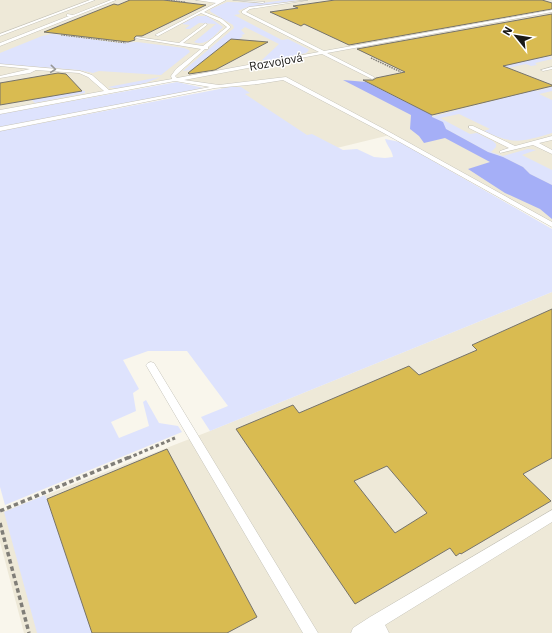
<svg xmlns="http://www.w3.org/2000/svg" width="552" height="633" font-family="'IBM Plex Sans',sans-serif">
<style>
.built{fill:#eee9d8}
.green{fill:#dee3fd}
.forest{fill:#a5aff7}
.building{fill:#d9bb51;stroke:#76736b;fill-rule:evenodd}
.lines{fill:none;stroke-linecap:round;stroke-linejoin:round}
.lane-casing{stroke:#c6c4ba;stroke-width:1}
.path-far3{stroke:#807e78;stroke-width:1;stroke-dasharray:1.5 1;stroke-linecap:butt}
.path-far2{stroke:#807e78;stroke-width:1.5;stroke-dasharray:1.5 1;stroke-linecap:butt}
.path-far1{stroke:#807e78;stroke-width:3;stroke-dasharray:3.5 2.5;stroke-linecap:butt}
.path{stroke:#807e78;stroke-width:3.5;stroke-dasharray:4.5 3;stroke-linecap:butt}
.lane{fill:#fff;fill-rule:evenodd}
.oneway{stroke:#989896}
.labels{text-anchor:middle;stroke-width:3;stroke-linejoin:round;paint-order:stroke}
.far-street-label{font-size:12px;fill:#1a1916;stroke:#fff}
</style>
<rect width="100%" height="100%" fill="#f9f6ec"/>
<g class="built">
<polygon points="0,0 552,0 552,225 390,135 304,156 219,87 175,80 0,112"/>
<polygon points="552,292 552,633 24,633 0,542 0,513 210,431"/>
</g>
<g class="green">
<polygon points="285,0 299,0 245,8 238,11 240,14 234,15 282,40 288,39 308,49 309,50 306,53 269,61 262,60 279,44 245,27 241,30 245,34 241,35 243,36 204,68 183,71 234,28 233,25 211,12 210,11 211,9 227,2 262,3"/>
<path d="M 197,16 L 207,16 L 223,27 C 215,35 206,47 194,42 L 216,24 L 199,23 L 190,29 L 185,29 L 190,25 L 182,24 Z"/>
<polygon points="52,34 120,43 137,42 184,48 189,50 190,52 161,75 99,71 93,73 79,70 0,64 0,53 42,36"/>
<path d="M 543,57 L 551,57 L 552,59 L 535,63 L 537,65 L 531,66 L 526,64 L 490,72 L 537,91 L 552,87 L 552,91 L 539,94 L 552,100 L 552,133 C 521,142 514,145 484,131 L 490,129 L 459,114 L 440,118 L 470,134 L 477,133 L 493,141 L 496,144 L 496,147 L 491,152 L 503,156 L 528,149 L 536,150 L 522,155 L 552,170 L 552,185 L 530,174 L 523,167 L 503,157 L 488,152 L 446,129 L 443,122 L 431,117 L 531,91 L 478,69 Z"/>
<path d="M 160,77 C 149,83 120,91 108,87 Z"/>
<polygon points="177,82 204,88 0,128 0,114"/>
<path d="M 230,87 L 241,87 L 250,93 L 245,94 L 307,135 L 312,134 L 343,150 L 357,149 L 374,157 L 385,158 L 393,157 C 392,150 387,146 385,139 L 400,142 L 552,229 L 552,292 L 210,431 L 201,417 L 228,406 L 187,351 L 148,351 L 123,360 L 139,389 L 133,393 L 136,411 L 111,422 L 119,438 L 149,426 L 143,402 L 146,400 L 159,423 L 178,426 L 182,432 L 5,505 L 0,487 L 0,131 Z"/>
<polygon points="82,91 85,91 85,93 35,103 32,100"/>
<polygon points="45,495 47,499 92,633 37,633 4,512"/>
</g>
<polygon class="forest" points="343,80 366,82 432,115 432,117 443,122 446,129 488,152 503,157 523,167 530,174 552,185 552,219 540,209 505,193 468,169 490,162 445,138 424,143 419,136 410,129 411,115"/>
<g class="building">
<polygon points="130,0 163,0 206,5 142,36 136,36 134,38 135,40 128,42 44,32 114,4 118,5"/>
<polygon points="335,0 542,0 552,3 552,9 349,45 304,24 301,26 270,12 298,8 293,6"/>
<polygon points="552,14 552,55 503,66 552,85 552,86 432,115 363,80 373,80 376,78 405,72 357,49"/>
<polygon points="231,39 268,42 215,70 189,74 188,73"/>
<polygon points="58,73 66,74 82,91 0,105 0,83"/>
<path d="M 552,309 L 552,458 L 523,474 L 551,501 L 461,554 L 460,553 L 456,556 L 450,548 L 355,604 L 236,429 L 293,405 L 299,413 L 409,366 L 419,375 L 477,350 L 472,345 ZM 387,466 L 427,513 L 395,533 L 354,481 Z"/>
<polygon points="167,449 257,617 227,633 92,633 47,499"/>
</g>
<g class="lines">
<defs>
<g id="lane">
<polygon points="90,0 95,0 0,36 0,34"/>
<polygon points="111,0 116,0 0,46 0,43 69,16 67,16 67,14 73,15"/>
<polygon points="196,0 226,0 204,12 222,19 231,27 208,47 208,49 205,49 175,76 177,78 319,52 242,13 242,11 249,7 308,0 250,9 246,12 324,51 552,10 552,12 327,53 374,77 374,78 372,79 322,54 184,80 219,85 286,77 384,129 552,222 552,227 380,131 283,80 258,84 215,88 0,131 0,127 210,87 175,81 0,114 0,110 104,91 88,77 79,73 36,70 30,73 0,78 0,76 30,69 0,66 0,64 80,71 92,75 109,90 172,79 171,76 176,69 201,49 135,38 137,37 179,43 206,23 207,25 183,43 203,46 227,27 219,21 201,13 158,36 155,35 216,3"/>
<polygon points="233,0 265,2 263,3"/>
<polygon points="552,67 552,69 543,71 541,70"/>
<polygon points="469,126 473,126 515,146 552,136 552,140 539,143 552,150 552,154 533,145 500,153 500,151 509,148 469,128"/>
<polygon points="151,362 154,363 318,633 303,633 146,365 148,363"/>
<polygon points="552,510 552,522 385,625 389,633 351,633 353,628 370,617"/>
</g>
</defs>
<use href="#lane" class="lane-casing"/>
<g class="path-far3">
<polyline points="166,0 186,2"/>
<polyline points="61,35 126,43"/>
</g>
<polyline class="path-far2" points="371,58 401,72"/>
<polyline class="path-far1" points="128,458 175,438"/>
<g class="path">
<polyline points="0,511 130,457"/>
<polyline points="0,523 29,633"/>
</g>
<use href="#lane" class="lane"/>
</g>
<defs><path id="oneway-chevron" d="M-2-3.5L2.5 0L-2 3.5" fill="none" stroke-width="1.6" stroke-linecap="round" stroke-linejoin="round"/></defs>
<use class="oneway" href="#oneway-chevron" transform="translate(53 69) rotate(5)"/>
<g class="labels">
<g class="far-street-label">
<text transform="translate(276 62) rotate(-10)" y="4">Rozvojová</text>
</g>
</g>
<g transform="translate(516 36) rotate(300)" stroke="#ffffff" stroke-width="3" paint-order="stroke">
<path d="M0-3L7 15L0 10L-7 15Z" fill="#1a1916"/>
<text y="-6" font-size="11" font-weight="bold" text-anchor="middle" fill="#1a1916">N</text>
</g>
</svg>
